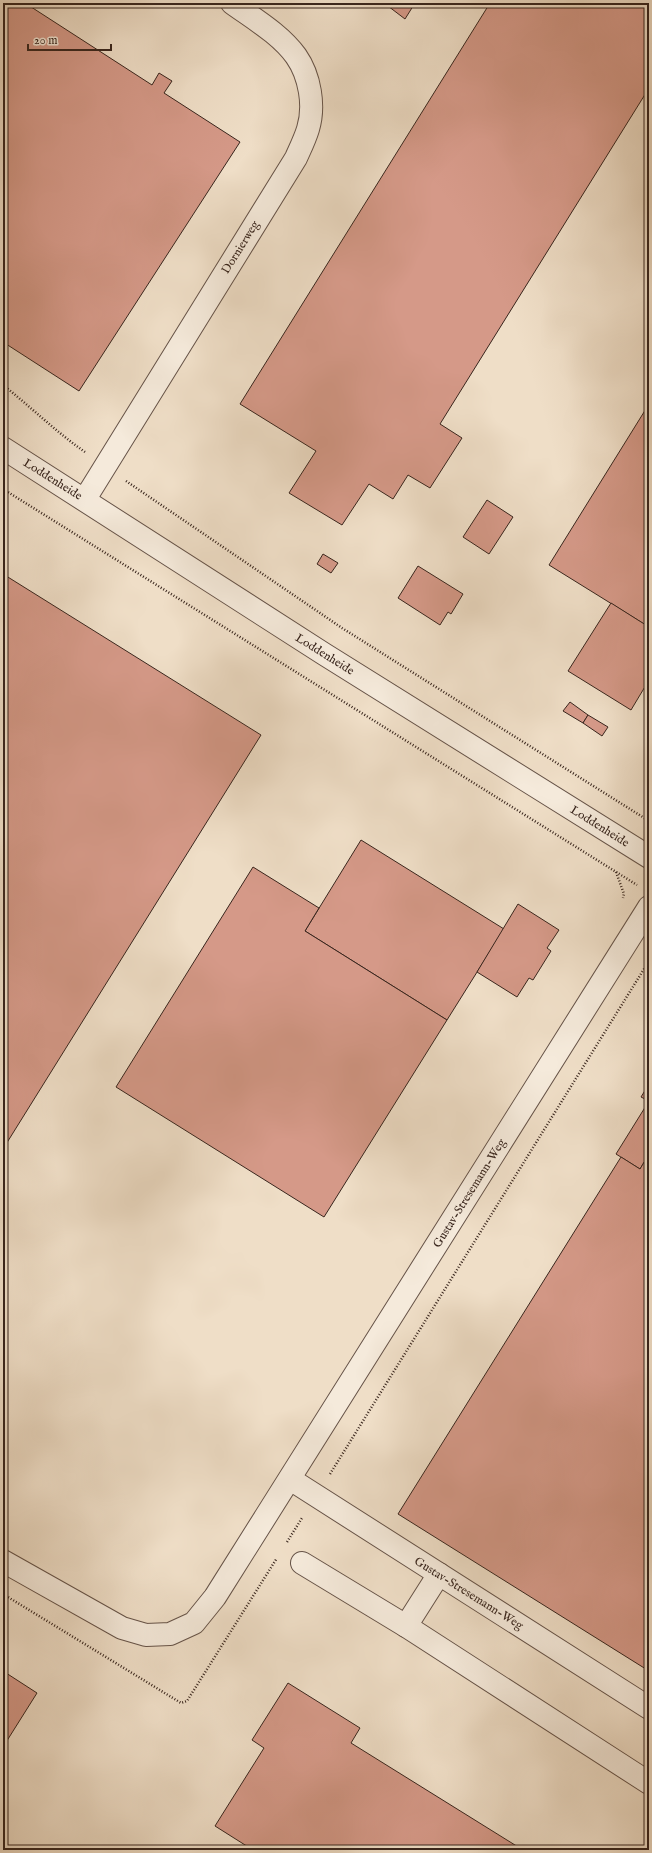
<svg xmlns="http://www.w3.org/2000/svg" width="652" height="1853" font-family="'IM FELL English',serif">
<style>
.building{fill:#d59988;stroke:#38251d}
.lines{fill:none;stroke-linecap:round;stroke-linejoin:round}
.minor-casing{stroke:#665348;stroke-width:24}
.path{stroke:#38251d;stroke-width:2.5;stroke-dasharray:1 2;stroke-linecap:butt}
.minor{stroke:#f5eadb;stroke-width:22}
.labels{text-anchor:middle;stroke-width:4;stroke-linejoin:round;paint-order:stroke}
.street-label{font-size:12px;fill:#38251d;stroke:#f5eadb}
</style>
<rect width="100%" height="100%" fill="#efdec7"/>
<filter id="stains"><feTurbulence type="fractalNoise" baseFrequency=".005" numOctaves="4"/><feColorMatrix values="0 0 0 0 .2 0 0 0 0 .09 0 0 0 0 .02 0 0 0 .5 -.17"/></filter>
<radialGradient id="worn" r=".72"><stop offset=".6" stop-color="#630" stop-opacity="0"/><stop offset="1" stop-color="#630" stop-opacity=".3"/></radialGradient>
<g class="building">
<polygon points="3,3 25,3 152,85 159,73 172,81 164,93 240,142 79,391 3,342"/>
<polygon points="384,3 415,3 405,19"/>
<polygon points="490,3 649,3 649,88 440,424 462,438 430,488 408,475 393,499 369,484 342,525 289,493 316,451 240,404"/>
<polygon points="649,404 649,627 549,565"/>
<polygon points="487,500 513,517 489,554 463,537"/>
<polygon points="323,554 338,563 331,573 317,564"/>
<polygon points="418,566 463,594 451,614 448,612 440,625 398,598"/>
<polygon points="3,574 261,735 3,1149"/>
<polygon points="611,603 649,627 649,680 631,710 568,671"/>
<polygon points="570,702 588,715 583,723 563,711"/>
<polygon points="588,715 608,727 602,736 583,723"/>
<polygon points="361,840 504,929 447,1020 305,931"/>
<polygon points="253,867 319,908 305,931 447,1020 324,1217 116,1087"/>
<polygon points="518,904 559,930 547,948 551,951 533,980 529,978 517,997 477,972"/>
<polygon points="649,1084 649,1154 640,1169 616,1154 649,1101 641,1097"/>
<polygon points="649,1154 649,1671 398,1514 621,1157 640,1169"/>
<polygon points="3,1671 37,1693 3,1747"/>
<polygon points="288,1683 360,1728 351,1743 523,1850 253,1850 215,1826 264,1748 252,1740"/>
</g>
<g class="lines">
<defs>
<g id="minor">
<polyline points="3,448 324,654 649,857"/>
<path d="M 85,499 L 296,158 C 300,149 305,139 308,129 C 315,106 310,76 296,56 C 280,34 254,19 232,3"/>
<polyline points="290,1479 649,1708"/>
<polyline points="3,1561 122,1628 146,1635 170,1634 194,1623 215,1597 649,907"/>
<polyline points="302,1563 406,1626 649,1783"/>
<polyline points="406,1626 439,1574"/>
</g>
</defs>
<use href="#minor" class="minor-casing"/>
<g class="path">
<path d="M 3,385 C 31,407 56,432 85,452"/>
<polyline points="126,481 342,628 649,821"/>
<polyline points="3,489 637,885"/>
<polyline points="616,872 624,894 623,898"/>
<polyline points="330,1474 649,961"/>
<polyline points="287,1542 302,1518"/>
<polyline points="3,1594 181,1703 187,1701 277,1558"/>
</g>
<use href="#minor" class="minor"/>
</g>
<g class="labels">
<g class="street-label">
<text transform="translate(240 247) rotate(-58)" y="4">Dornierweg</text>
<text transform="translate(53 479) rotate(32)" y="4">Loddenheide</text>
<text transform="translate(325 654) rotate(32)" y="4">Loddenheide</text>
<text transform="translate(600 826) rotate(32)" y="4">Loddenheide</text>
<text transform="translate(469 1193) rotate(-58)" y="4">Gustav-Stresemann-Weg</text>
<text transform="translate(469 1593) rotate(32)" y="4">Gustav-Stresemann-Weg</text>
</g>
</g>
<rect width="652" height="1853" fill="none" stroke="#efdec7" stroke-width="16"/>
<rect x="4" y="4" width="644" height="1845" fill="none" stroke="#38251d" stroke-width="2"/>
<rect x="8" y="8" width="636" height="1837" fill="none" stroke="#38251d"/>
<path d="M28 44v6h83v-6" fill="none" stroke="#38251d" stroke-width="2"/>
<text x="34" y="44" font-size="12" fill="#38251d" stroke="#f5eadb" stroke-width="3" paint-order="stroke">20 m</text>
<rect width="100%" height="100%" filter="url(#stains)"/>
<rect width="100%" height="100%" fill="url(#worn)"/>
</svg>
